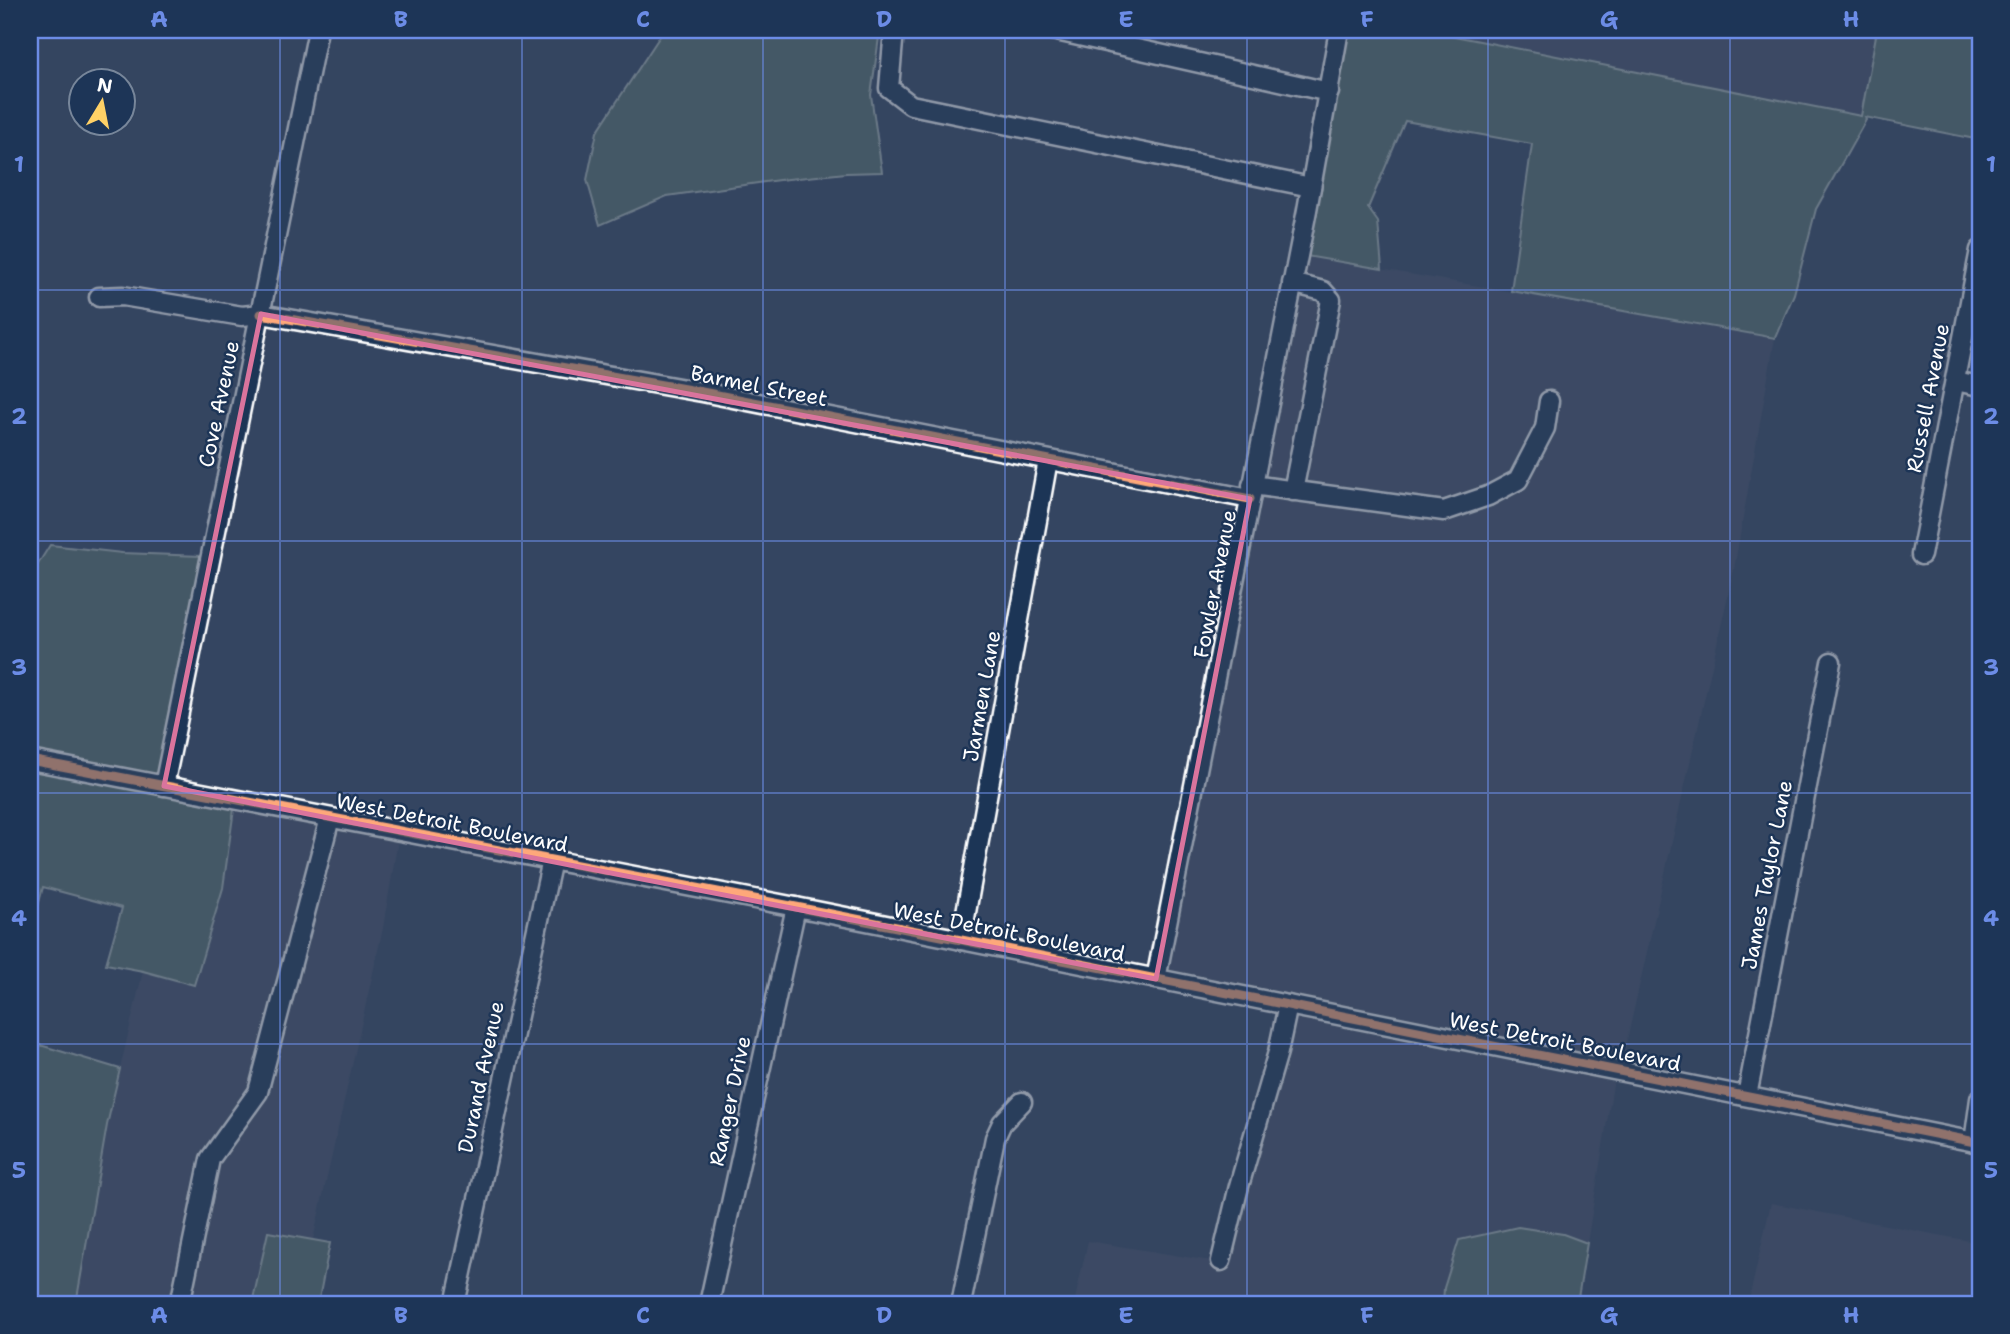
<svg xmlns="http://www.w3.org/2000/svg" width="2010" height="1334" font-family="'Shantell Sans',sans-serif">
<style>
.built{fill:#445068}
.green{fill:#58706d;stroke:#acb8b6;stroke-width:2}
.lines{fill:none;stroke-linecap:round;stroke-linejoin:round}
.minor-casing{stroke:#fff;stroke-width:23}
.minor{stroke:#1d3557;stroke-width:18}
.cycleway-casing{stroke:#1d3557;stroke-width:13}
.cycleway{stroke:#fea87a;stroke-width:9}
.marked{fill:none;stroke:#da749d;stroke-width:5;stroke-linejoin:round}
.grid{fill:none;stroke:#6c8ce6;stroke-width:2;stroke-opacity:0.55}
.labels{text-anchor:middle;stroke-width:5;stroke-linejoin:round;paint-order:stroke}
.street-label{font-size:21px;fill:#fff;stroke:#1d3557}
.neatline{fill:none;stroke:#6c8ce6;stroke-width:2.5}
.grid-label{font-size:23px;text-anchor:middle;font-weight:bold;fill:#6c8ce6}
</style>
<rect width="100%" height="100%" fill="#344561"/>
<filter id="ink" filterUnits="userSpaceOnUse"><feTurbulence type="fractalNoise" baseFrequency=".0143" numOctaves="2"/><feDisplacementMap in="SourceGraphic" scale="14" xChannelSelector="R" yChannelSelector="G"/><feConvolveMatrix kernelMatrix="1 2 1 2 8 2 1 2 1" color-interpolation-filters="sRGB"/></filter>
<g filter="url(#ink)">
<g class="built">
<polygon points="1424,30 1877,30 1862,116"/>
<polygon points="1306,256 1775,338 1734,569 1622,1062 1166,972"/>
<polygon points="234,809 398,840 383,928 313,1240 268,1232 252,1304 76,1304 107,1124 143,971 194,985 223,888"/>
<polygon points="1293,1016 1614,1079 1587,1243 1563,1234 1444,1288 1443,1304 1074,1304 1088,1241 1211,1261 1269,1052"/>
<polygon points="1771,1203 1980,1243 1980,1304 1748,1304"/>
</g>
<g class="green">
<polygon points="664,30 880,30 871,95 882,172 846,173 779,180 667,196 600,225 587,180 597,132"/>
<polygon points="1348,30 1424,30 1861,116 1877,30 1980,30 1980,140 1865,117 1866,120 1816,209 1794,294 1775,338 1511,291 1532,144 1405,121 1368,208 1378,222 1382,269 1306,256"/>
<polygon points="50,545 122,553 201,556 157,775 30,751 30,577"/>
<polygon points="30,770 234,809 223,888 194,985 143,971 106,964 122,908 43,887 30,937"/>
<polygon points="30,1042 120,1069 107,1125 76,1304 30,1304"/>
<polygon points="1518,1227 1563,1234 1587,1243 1577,1304 1443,1304 1444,1288 1459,1240"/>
<polygon points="268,1232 330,1243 318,1304 252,1304"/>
</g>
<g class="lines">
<defs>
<g id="minor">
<polyline points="894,30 889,88 911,105 1311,187"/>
<polyline points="1052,30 1329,92"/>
<polyline points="1292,283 1323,291 1331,300 1293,491"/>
<polyline points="99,297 123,296 242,316 261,314 702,392 1250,499"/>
<polyline points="1955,381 1980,386"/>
<polyline points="1252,485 1444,511 1488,496 1518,480 1545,428 1549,401"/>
<polyline points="1921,555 1980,250"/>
<polyline points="30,760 796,907 1980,1143"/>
<polyline points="164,786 318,30"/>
<polyline points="961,940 1048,460"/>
<polyline points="1156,979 1307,210 1339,30"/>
<polyline points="1747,1096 1831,662"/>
<polyline points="1974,1142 1980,1099"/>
<polyline points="1221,1261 1239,1186 1278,1052 1288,1005"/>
<polyline points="180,1304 210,1159 258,1092 330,818"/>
<polyline points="455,1304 552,860"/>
<polyline points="709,1304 796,907"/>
<polyline points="961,1304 995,1138 1002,1123 1022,1102"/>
</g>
</defs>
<use href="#minor" class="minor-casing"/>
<use href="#minor" class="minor"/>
<defs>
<g id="cycleway">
<polyline points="261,314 702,392 1250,499"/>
<polyline points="30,760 796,907 1980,1143"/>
</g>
</defs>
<use href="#cycleway" class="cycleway-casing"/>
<use href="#cycleway" class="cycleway"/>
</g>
</g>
<path d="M0 0H2010V1334H0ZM 261,314 L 1250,499 L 1156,979 L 164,786 Z" fill="#344561" fill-opacity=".55" fill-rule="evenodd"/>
<path class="marked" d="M 261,314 L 1250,499 L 1156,979 L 164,786 Z"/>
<path class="grid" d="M 280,30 L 280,1304M 522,30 L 522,1304M 763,30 L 763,1304M 1005,30 L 1005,1304M 1247,30 L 1247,1304M 1488,30 L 1488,1304M 1730,30 L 1730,1304M 30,290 L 1980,290M 30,541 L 1980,541M 30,793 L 1980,793M 30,1044 L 1980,1044"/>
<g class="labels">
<g class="street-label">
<text transform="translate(759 386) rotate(11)" y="7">Barmel Street</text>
<text transform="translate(1928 398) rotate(-79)" y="7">Russell Avenue</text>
<text transform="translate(219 404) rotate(-78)" y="7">Cove Avenue</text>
<text transform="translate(1215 584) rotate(-79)" y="7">Fowler Avenue</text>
<text transform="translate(982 696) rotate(-80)" y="7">Jarmen Lane</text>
<text transform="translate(452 823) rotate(11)" y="7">West Detroit Boulevard</text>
<text transform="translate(1767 875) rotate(-79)" y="7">James Taylor Lane</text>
<text transform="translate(1009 932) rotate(11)" y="7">West Detroit Boulevard</text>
<text transform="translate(1565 1042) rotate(11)" y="7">West Detroit Boulevard</text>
<text transform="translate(481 1077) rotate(-78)" y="7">Durand Avenue</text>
<text transform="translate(730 1101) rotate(-78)" y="7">Ranger Drive</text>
</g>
</g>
<rect width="2010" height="1334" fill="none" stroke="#1d3557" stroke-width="77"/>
<g transform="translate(102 102) rotate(10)"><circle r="33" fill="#1d3557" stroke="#77869a" stroke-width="2"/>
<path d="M0-5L12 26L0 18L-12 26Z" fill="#ffd166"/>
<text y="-10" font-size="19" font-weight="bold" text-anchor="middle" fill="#ffffff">N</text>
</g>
<rect x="38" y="38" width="1934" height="1258" class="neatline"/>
<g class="grid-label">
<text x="159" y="27">A</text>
<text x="401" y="27">B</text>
<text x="643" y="27">C</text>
<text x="884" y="27">D</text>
<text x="1126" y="27">E</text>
<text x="1367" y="27">F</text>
<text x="1609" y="27">G</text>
<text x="1851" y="27">H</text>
<text x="19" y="172">1</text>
<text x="1991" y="172">1</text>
<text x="19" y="424">2</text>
<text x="1991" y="424">2</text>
<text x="19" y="675">3</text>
<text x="1991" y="675">3</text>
<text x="19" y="926">4</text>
<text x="1991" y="926">4</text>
<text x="19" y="1178">5</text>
<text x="1991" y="1178">5</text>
<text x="159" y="1323">A</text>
<text x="401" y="1323">B</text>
<text x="643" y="1323">C</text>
<text x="884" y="1323">D</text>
<text x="1126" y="1323">E</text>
<text x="1367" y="1323">F</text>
<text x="1609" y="1323">G</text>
<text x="1851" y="1323">H</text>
</g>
</svg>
